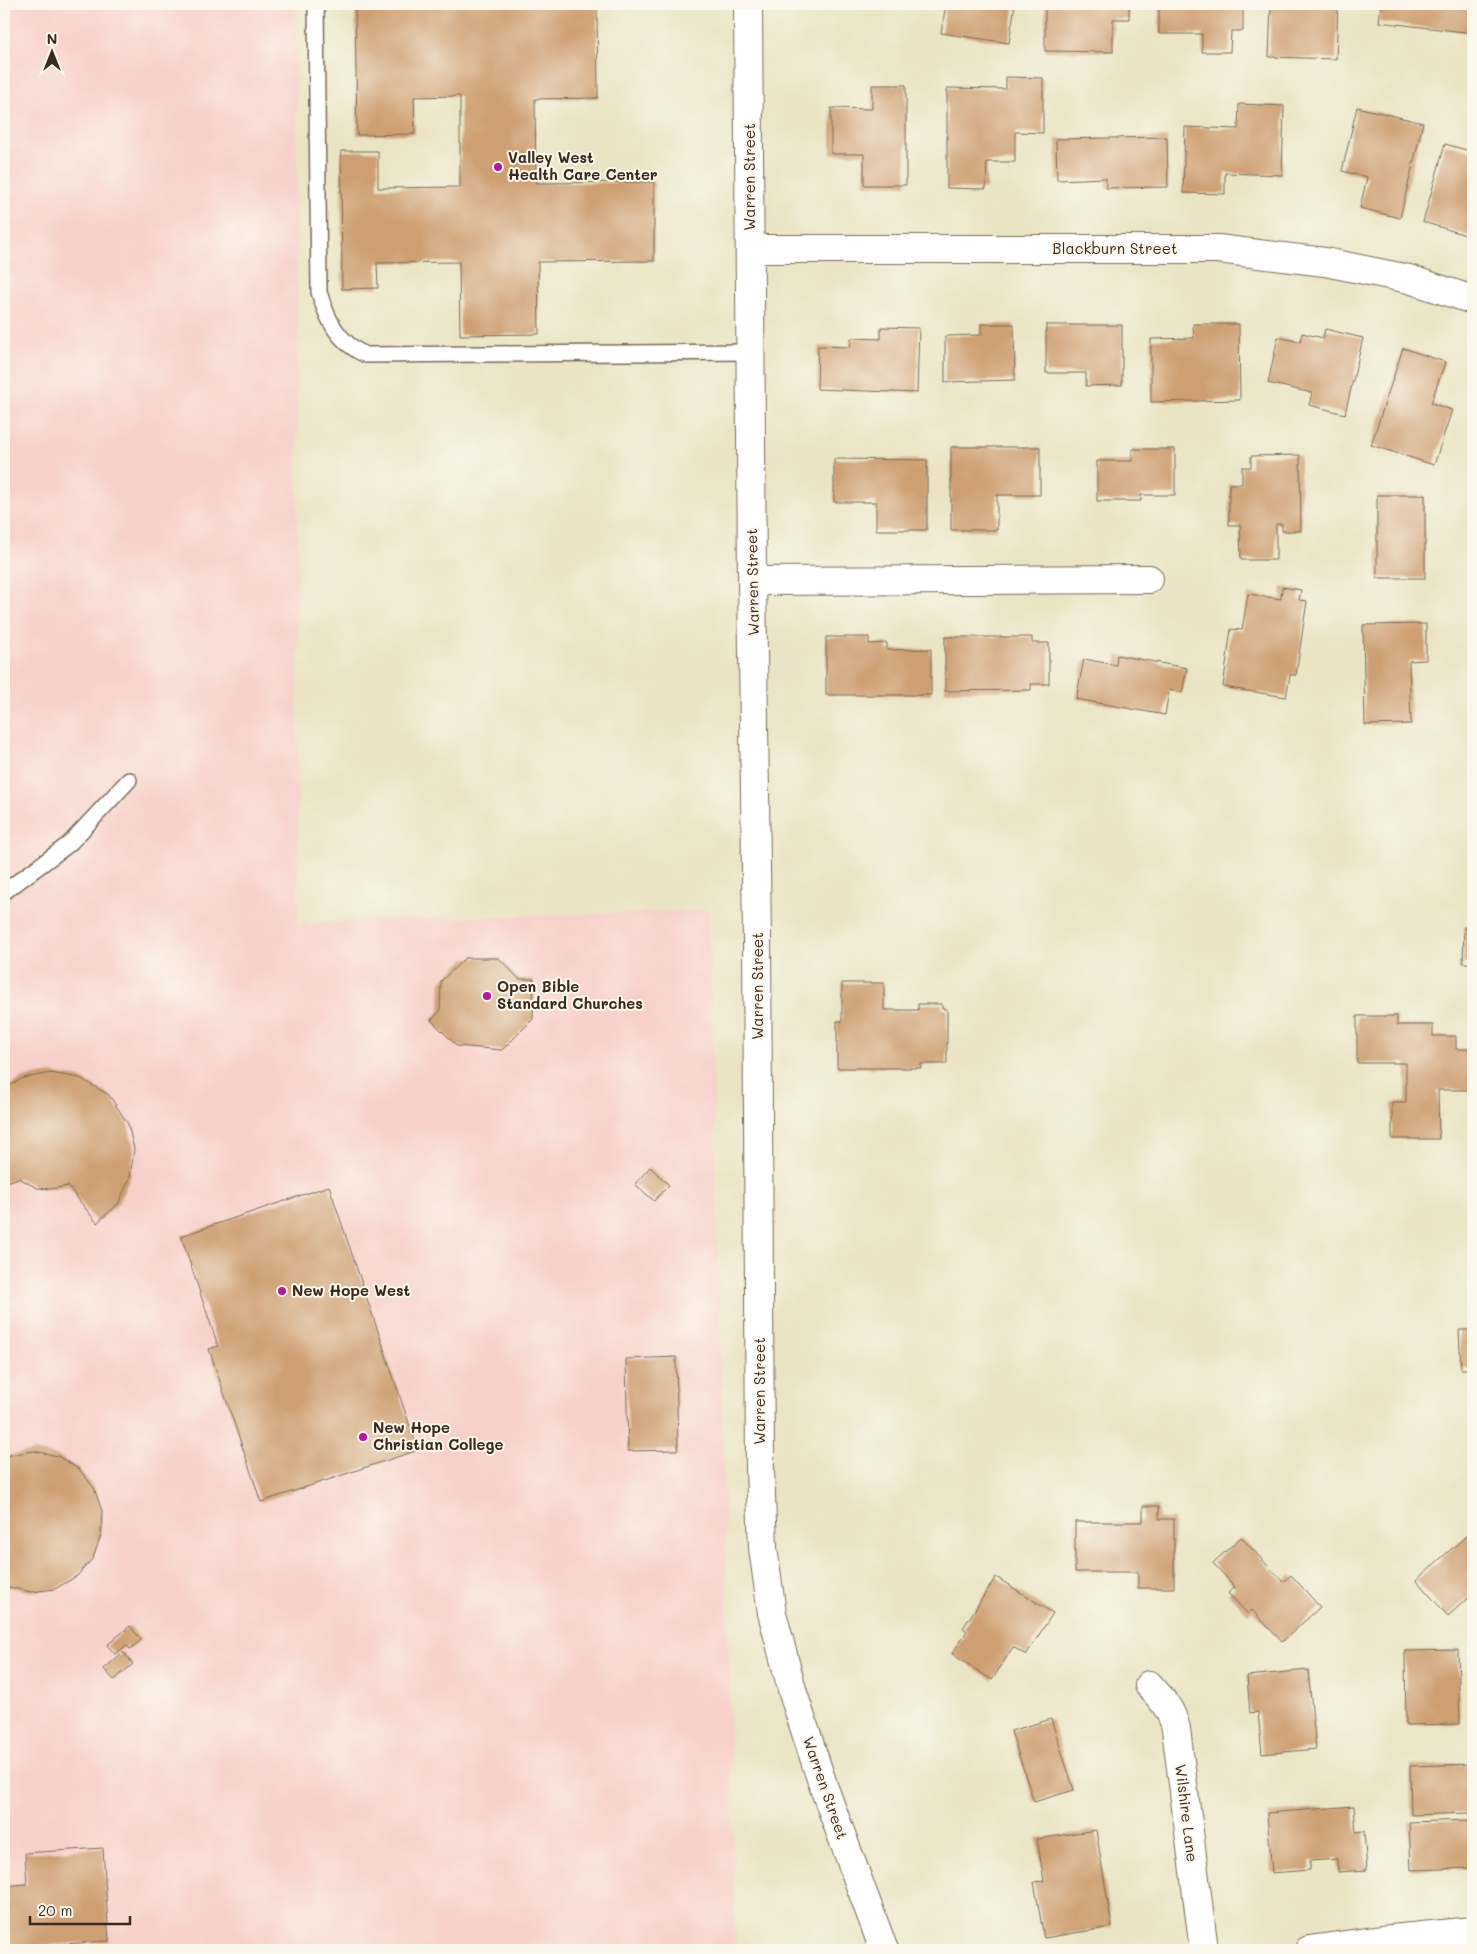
<svg xmlns="http://www.w3.org/2000/svg" width="1477" height="1954" font-family="Mali,sans-serif">
<style>
.built{fill:#f7d0ca}
.building{fill:#ce9f72}
.lines{fill:none;stroke-linecap:round;stroke-linejoin:round}
.lane-casing{stroke:#786b58;stroke-width:18}
.street-casing{stroke:#786b58;stroke-width:30}
.secondary-casing{stroke:#786b58;stroke-width:30}
.lane{stroke:#fff;stroke-width:15}
.street{stroke:#fff;stroke-width:28}
.secondary{stroke:#fff;stroke-width:28}
.poi-dot{fill:#b5179e;stroke:#fbf7ec;stroke-width:2}
.labels{text-anchor:middle;stroke-width:4;stroke-linejoin:round;paint-order:stroke}
.poi-label{font-size:15px;font-weight:bold;fill:#3b2a1e;stroke:#fbf7ec;text-anchor:start}
.street-label{font-size:15px;fill:#3b2a1e;stroke:#fbf7ec}
</style>
<rect width="100%" height="100%" fill="#fbf7ec"/>
<filter id="ink" filterUnits="userSpaceOnUse"><feTurbulence type="fractalNoise" baseFrequency=".02" numOctaves="2"/><feDisplacementMap in="SourceGraphic" scale="10" xChannelSelector="R" yChannelSelector="G"/><feConvolveMatrix kernelMatrix="1 2 1 2 8 2 1 2 1" color-interpolation-filters="sRGB"/></filter>
<filter id="wash" filterUnits="userSpaceOnUse"><feTurbulence type="fractalNoise" baseFrequency=".0096" numOctaves="4" result="noise"/><feDisplacementMap in="SourceGraphic" scale="20" xChannelSelector="R" yChannelSelector="G"/><feGaussianBlur stdDeviation="1.12" result="paint"/><feColorMatrix in="noise" values="0 0 0 0 0 0 0 0 0 0 0 0 0 0 0 0 0 1.4 0 .05"/><feComposite in="paint" operator="in"/></filter>
<g filter="url(#wash)">
<rect width="100%" height="100%" fill="#eae4c4"/>
<polygon class="built" points="4,4 297,4 298,923 709,910 736,1950 4,1950"/>
<g id="blocks">
<g class="building">
<polygon points="355,4 597,4 598,98 535,99 536,183 654,182 654,261 538,262 539,334 460,335 459,262 377,263 378,288 342,289 341,151 378,151 378,188 460,187 460,96 414,97 415,134 357,135"/>
<polygon points="946,4 1015,4 1009,43 941,33"/>
<polygon points="1045,4 1129,4 1129,19 1113,19 1113,52 1045,51"/>
<polygon points="1159,4 1243,4 1243,31 1231,31 1230,52 1202,52 1202,34 1159,34"/>
<polygon points="1271,4 1338,4 1336,59 1269,57"/>
<polygon points="1381,4 1473,4 1473,33 1379,22"/>
<polygon points="1006,77 1043,78 1043,133 1015,132 1015,162 987,162 986,189 947,188 947,88 1006,89"/>
<polygon points="872,85 906,85 906,185 864,185 864,154 831,154 831,108 872,109"/>
<polygon points="1239,104 1284,106 1282,175 1225,173 1225,194 1183,193 1185,127 1238,129"/>
<polygon points="1357,107 1423,123 1400,218 1360,208 1367,177 1342,171"/>
<polygon points="1167,137 1168,187 1106,188 1106,178 1057,180 1056,139"/>
<polygon points="1445,144 1473,152 1473,220 1469,236 1423,222"/>
<polygon points="981,324 1014,324 1015,380 945,382 945,336 981,335"/>
<polygon points="1193,324 1239,324 1240,400 1151,402 1151,339 1194,338"/>
<polygon points="1046,325 1122,325 1122,385 1086,386 1086,373 1046,373"/>
<polygon points="881,327 919,328 917,393 817,389 818,346 850,347 851,338 881,339"/>
<polygon points="1325,329 1363,338 1345,414 1309,405 1312,393 1268,383 1278,337 1300,342 1302,333 1323,338"/>
<polygon points="1403,348 1445,362 1431,403 1452,410 1434,465 1371,445"/>
<polygon points="951,447 1040,447 1040,495 997,495 997,530 951,530"/>
<polygon points="1132,449 1175,449 1175,495 1141,495 1141,501 1097,501 1097,461 1132,461"/>
<polygon points="1300,455 1301,531 1282,531 1282,524 1276,524 1276,560 1241,560 1240,525 1229,525 1229,484 1242,484 1242,467 1251,467 1251,456"/>
<polygon points="834,459 927,460 927,530 876,530 876,502 834,502"/>
<rect x="1377" y="495" width="48" height="83"/>
<polygon points="1282,587 1301,590 1299,600 1307,601 1296,675 1290,675 1286,697 1223,687 1231,629 1242,630 1248,594 1281,599"/>
<polygon points="1426,624 1426,660 1409,661 1411,724 1365,725 1363,625"/>
<polygon points="826,637 869,637 869,644 887,643 887,650 931,649 931,695 826,695"/>
<polygon points="945,637 1032,637 1032,643 1049,643 1049,684 1031,684 1031,690 945,691"/>
<polygon points="1117,655 1187,668 1182,693 1169,690 1165,715 1076,699 1084,659 1116,665"/>
<polygon points="1464,927 1473,927 1473,963 1463,963"/>
<polygon points="465,958 499,958 519,979 534,979 533,1019 502,1050 457,1046 431,1020 440,1011 441,981"/>
<polygon points="842,983 884,983 884,1010 918,1010 918,1004 942,1004 942,1009 947,1009 947,1064 921,1064 921,1068 837,1068 837,1021 842,1021"/>
<polygon points="1357,1016 1397,1016 1397,1025 1433,1025 1433,1036 1456,1036 1456,1049 1473,1049 1473,1090 1438,1090 1439,1139 1392,1139 1392,1102 1406,1102 1406,1063 1357,1063"/>
<polygon points="51,1073 80,1078 109,1095 128,1124 134,1149 130,1178 118,1204 97,1223 68,1186 51,1189 37,1188 19,1178 4,1183 4,1089 23,1078"/>
<polygon points="650,1167 669,1185 654,1201 635,1184"/>
<polygon points="329,1186 418,1450 261,1502 209,1349 218,1346 181,1236"/>
<polygon points="1459,1330 1473,1330 1473,1369 1461,1369"/>
<polygon points="676,1357 678,1450 628,1451 626,1359"/>
<polygon points="34,1451 58,1456 79,1469 94,1488 102,1511 101,1535 93,1558 77,1576 55,1589 31,1592 4,1586 4,1458 10,1455"/>
<polygon points="1143,1506 1159,1506 1159,1519 1174,1519 1174,1588 1138,1588 1138,1572 1075,1572 1075,1522 1143,1522"/>
<polygon points="1473,1530 1473,1604 1468,1598 1448,1616 1416,1580"/>
<polygon points="1241,1537 1283,1582 1291,1575 1320,1607 1282,1642 1252,1610 1248,1614 1228,1593 1235,1587 1213,1563"/>
<polygon points="996,1577 1053,1613 1026,1655 1013,1647 992,1680 952,1654 967,1631 963,1628"/>
<polygon points="130,1626 141,1640 130,1649 127,1645 115,1654 107,1645"/>
<polygon points="1458,1650 1460,1724 1406,1725 1405,1651"/>
<polygon points="123,1652 133,1664 114,1680 104,1669"/>
<polygon points="1308,1670 1316,1749 1262,1754 1258,1712 1250,1713 1247,1676"/>
<polygon points="1051,1719 1074,1790 1034,1802 1011,1731"/>
<polygon points="1473,1764 1473,1868 1411,1870 1409,1822 1471,1820 1471,1813 1411,1815 1410,1766"/>
<polygon points="1354,1806 1356,1832 1364,1831 1367,1870 1338,1872 1337,1859 1310,1861 1310,1870 1272,1873 1267,1813"/>
<polygon points="1096,1830 1112,1927 1044,1938 1034,1882 1044,1881 1037,1839"/>
<polygon points="103,1848 109,1941 4,1948 4,1886 27,1884 25,1853"/>
</g>
</g>
</g>
<g filter="url(#ink)">
<use href="#blocks" fill-opacity="0" stroke="#786b58" stroke-width="1"/>
<g class="lines">
<defs>
<g id="lane">
<path d="M 316,4 L 319,292 C 327,319 338,343 366,355 L 751,352"/>
<polyline points="4,892 69,844 129,780"/>
</g>
<g id="street">
<polyline points="750,249 1218,249 1325,262 1409,279 1473,300"/>
<polyline points="752,581 1149,579"/>
<path d="M 1149,1685 C 1162,1699 1172,1710 1176,1729 L 1204,1950"/>
<polyline points="1309,1950 1381,1940 1473,1931"/>
</g>
<polyline id="secondary" points="748,4 752,581 757,938 760,1469 763,1548 772,1613 793,1693 824,1788 884,1950"/>
</defs>
<use href="#lane" class="lane-casing"/>
<use href="#street" class="street-casing"/>
<use href="#secondary" class="secondary-casing"/>
<use href="#lane" class="lane"/>
<use href="#street" class="street"/>
<use href="#secondary" class="secondary"/>
</g>
</g>
<g class="poi-dot">
<circle cx="498" cy="167" r="5"/>
<circle cx="487" cy="996" r="5"/>
<circle cx="282" cy="1291" r="5"/>
<circle cx="363" cy="1437" r="5"/>
</g>
<g class="labels">
<g class="poi-label">
<text x="508" y="163">Valley West<tspan x="508" dy="17">Health Care Center</tspan></text>
<text x="497" y="992">Open Bible<tspan x="497" dy="17">Standard Churches</tspan></text>
<text x="292" y="1296">New Hope West</text>
<text x="373" y="1433">New Hope<tspan x="373" dy="17">Christian College</tspan></text>
</g>
<g class="street-label">
<text transform="translate(750 177) rotate(-90)" y="5">Warren Street</text>
<text x="1115" y="254">Blackburn Street</text>
<text transform="translate(753 582) rotate(-91)" y="5">Warren Street</text>
<text transform="translate(758 986) rotate(-90)" y="5">Warren Street</text>
<text transform="translate(760 1391) rotate(-90)" y="5">Warren Street</text>
<text transform="translate(825 1788) rotate(71)" y="5">Warren Street</text>
<text transform="translate(1186 1813) rotate(83)" y="5">Wilshire Lane</text>
</g>
</g>
<rect width="1477" height="1954" fill="none" stroke="#fbf7ec" stroke-width="20"/>
<g transform="translate(52 52)" stroke="#fbf7ec" stroke-width="4" paint-order="stroke">
<path d="M0-4L9 19L0 12L-9 19Z" fill="#3b2a1e"/>
<text y="-8" font-size="14" font-weight="bold" text-anchor="middle" fill="#3b2a1e">N</text>
</g>
<path d="M30 1916v8h100v-8" fill="none" stroke="#3b2a1e" stroke-width="2.5"/>
<text x="38" y="1916" font-size="15" fill="#3b2a1e" stroke="#fbf7ec" stroke-width="4" paint-order="stroke">20 m</text>
</svg>
